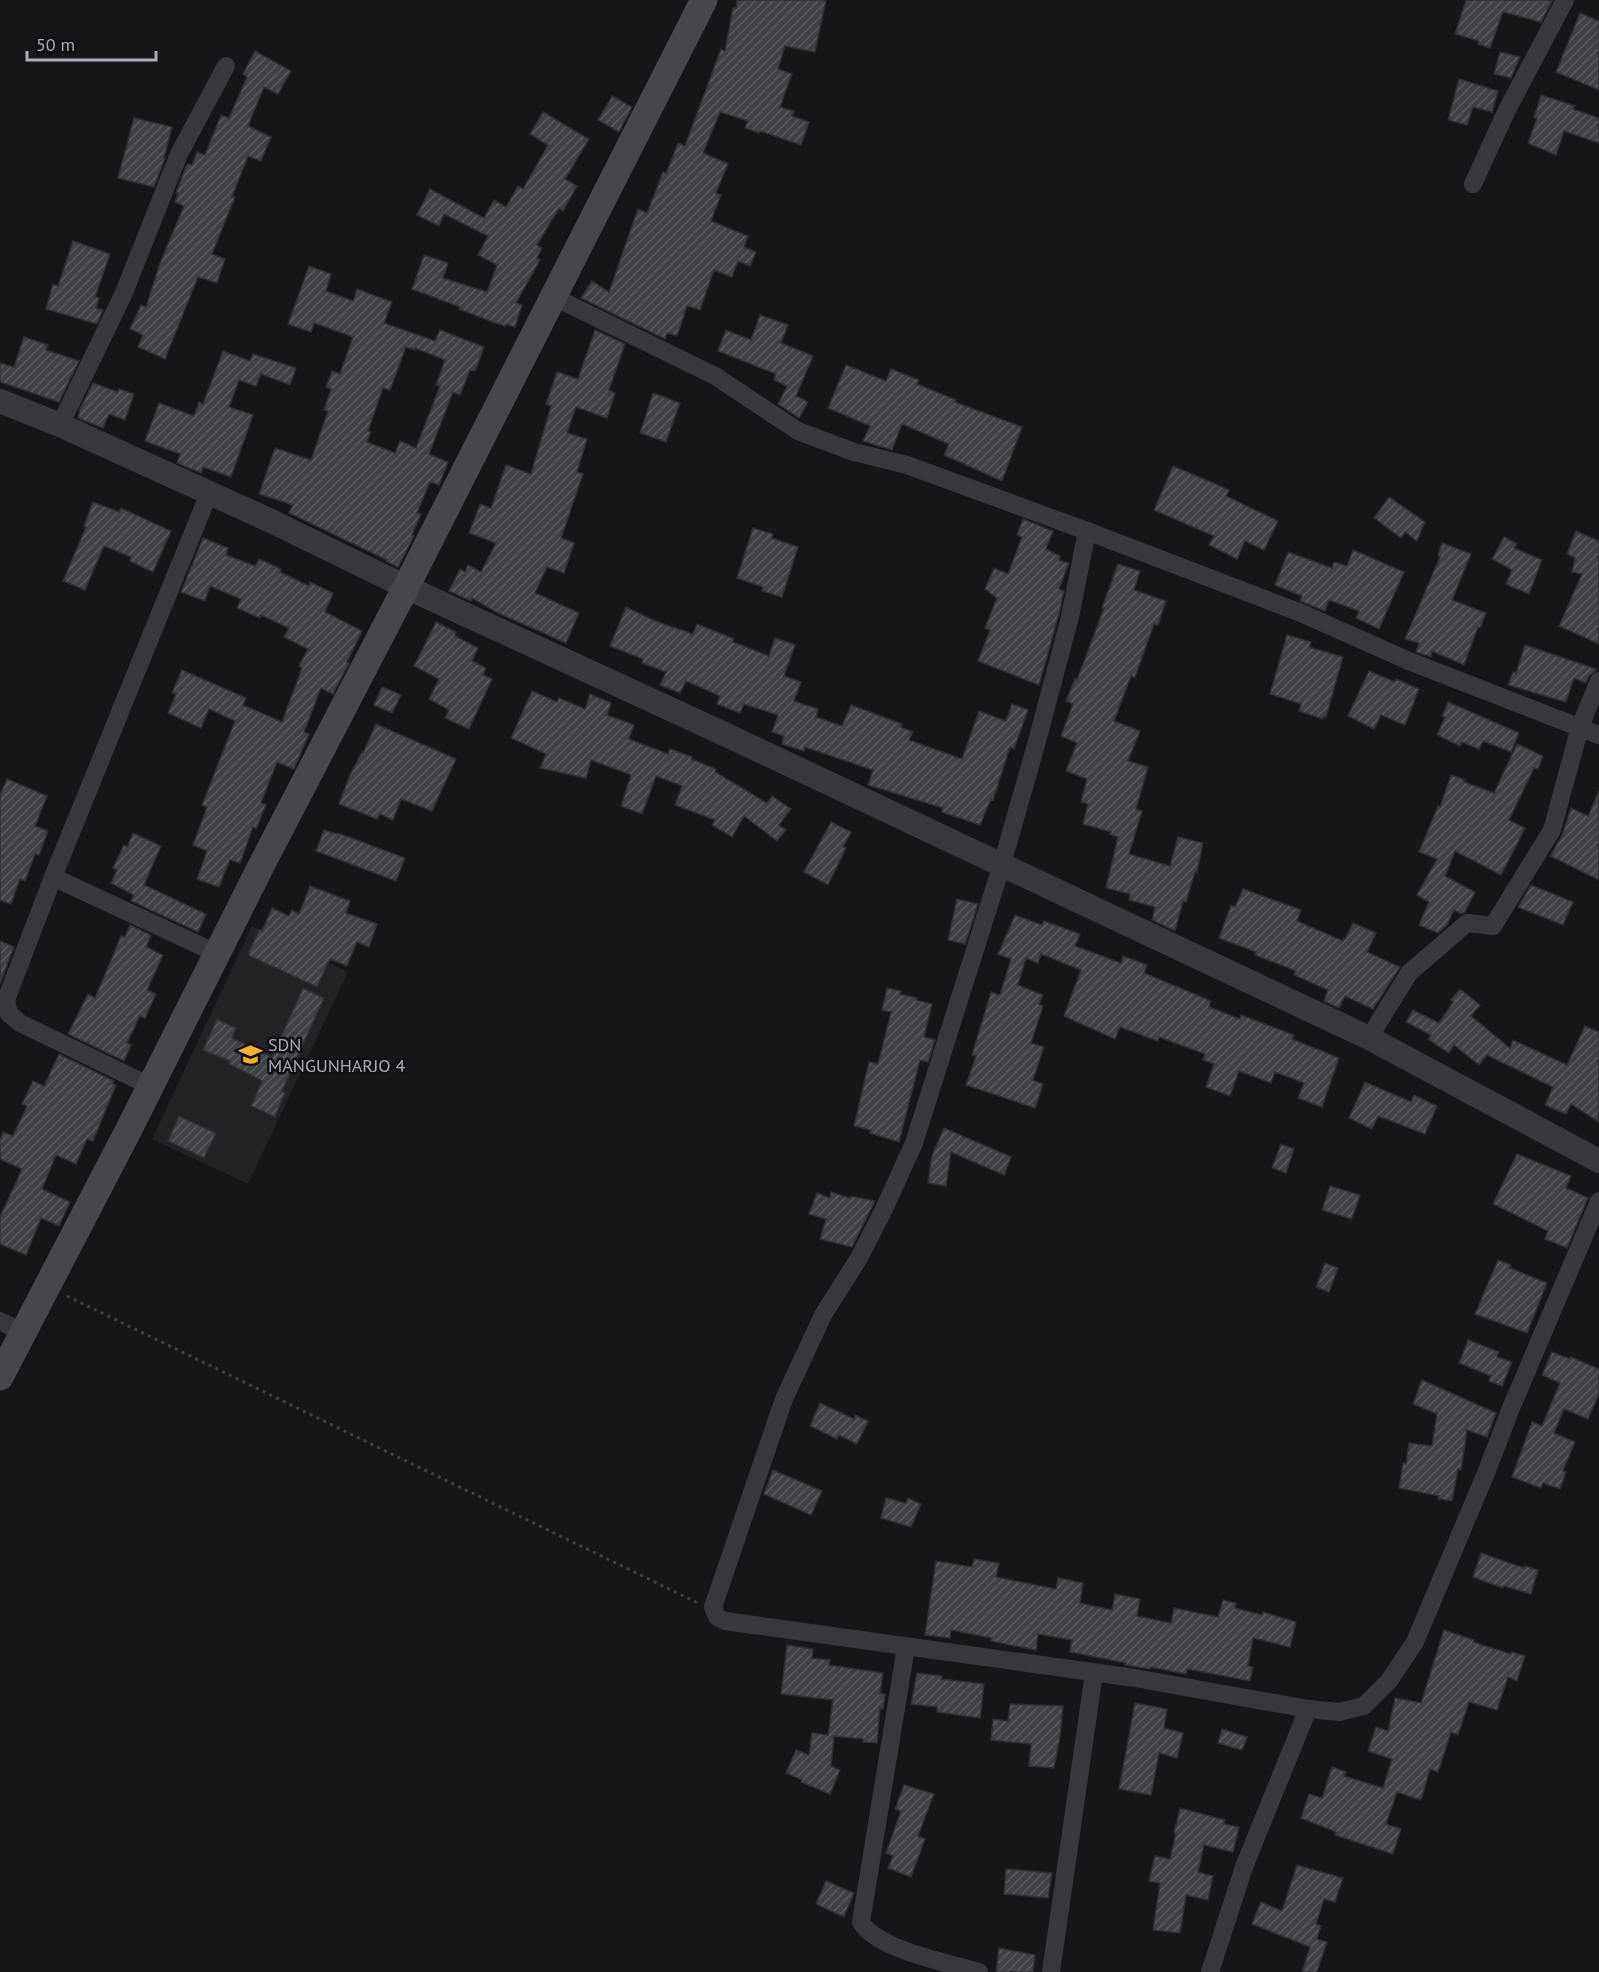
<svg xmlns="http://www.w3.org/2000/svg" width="1599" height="1972" font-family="'PT Sans',sans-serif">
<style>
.built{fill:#222225}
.building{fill:url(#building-hatch);stroke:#303034;stroke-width:1.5;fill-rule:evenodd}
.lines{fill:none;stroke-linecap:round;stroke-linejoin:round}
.path{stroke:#3d3f44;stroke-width:3;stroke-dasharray:3 4.5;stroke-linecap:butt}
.minor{stroke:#37383d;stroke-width:18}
.tertiary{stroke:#37383d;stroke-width:24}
.secondary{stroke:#45474d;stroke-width:27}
.labels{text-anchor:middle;stroke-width:5;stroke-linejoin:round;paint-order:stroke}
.poi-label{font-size:18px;fill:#a8adb8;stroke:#111113;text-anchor:start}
</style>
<defs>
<pattern id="building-hatch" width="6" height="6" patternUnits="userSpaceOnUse" patternTransform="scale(1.5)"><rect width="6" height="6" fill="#404145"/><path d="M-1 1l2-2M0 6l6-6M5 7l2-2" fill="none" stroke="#595a5e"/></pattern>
</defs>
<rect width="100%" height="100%" fill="#161618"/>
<polygon class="built" points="252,926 348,972 248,1184 152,1139"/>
<g class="building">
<polygon points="737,0 826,0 815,52 785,46 778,69 792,74 780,107 794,111 792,116 809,122 801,145 760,131 759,133 745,128 748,121 720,112 703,153 728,164 716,193 721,195 711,221 748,236 744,247 756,252 750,266 738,261 732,277 714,270 700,310 687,306 677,336 667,333 665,339 581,298 592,281 609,292 638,209 647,213 663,172 666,174 678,143 685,146 721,49 725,51 733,8 736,8"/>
<polygon points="1466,0 1548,0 1552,1 1541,22 1503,12 1490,48 1478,44 1479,41 1455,34"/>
<polygon points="1580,13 1599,21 1599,90 1556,72"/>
<polygon points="255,51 291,71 278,94 264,87 248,126 271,137 261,161 248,156 232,197 235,197 212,254 225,259 217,283 198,277 165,359 138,347 143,335 130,329 141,305 146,307 160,263 184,206 175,202 178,193 176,193 187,164 192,165 197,152 205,155 221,115 229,118 247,77 243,74"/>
<polygon points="1500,52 1520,57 1511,78 1494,74"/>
<polygon points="1459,79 1498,91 1492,112 1473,107 1467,125 1448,120"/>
<polygon points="1541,95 1575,106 1573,109 1599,118 1599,143 1564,131 1556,155 1528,143 1537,118 1534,117"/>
<polygon points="612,96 632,107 619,132 598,120"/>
<polygon points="543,112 589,139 565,179 577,186 563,211 559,208 537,245 542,248 537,258 540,260 516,303 522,305 515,327 506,324 505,326 490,321 459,309 460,307 412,289 424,255 448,263 443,278 487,292 497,265 478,255 488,236 444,214 439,226 417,215 430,189 484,218 494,200 506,207 518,186 523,189 548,145 530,134"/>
<polygon points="134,118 172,127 164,158 165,158 154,187 118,178"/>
<polygon points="73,241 110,254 95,297 99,298 96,308 103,310 97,324 46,309 53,284 58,286"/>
<path d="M 309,266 L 331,274 L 326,291 L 353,301 L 357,289 L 392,302 L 384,323 L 435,341 L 440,330 L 484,347 L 475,371 L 470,370 L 460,395 L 453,392 L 429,454 L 448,462 L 439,485 L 430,482 L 417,513 L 421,514 L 412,535 L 414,536 L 398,567 L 386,561 L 387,560 L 289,513 L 293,505 L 259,494 L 275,448 L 311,460 L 328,411 L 324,410 L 331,389 L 326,387 L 332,371 L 340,374 L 353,337 L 314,323 L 311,332 L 288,324 ZM 406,347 L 415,350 L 415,348 L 445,360 L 436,385 L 440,386 L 416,448 L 400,441 L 395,453 L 367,442 L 371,432 L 368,431 L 383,388 L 390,390 Z"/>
<polygon points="760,315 788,325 781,343 813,356 796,396 808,402 799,418 778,404 787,386 774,380 776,374 718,351 726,330 751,340"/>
<polygon points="595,330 625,344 609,390 615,393 607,418 576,407 567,433 587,439 577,472 583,474 561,538 574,543 564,573 547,567 535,593 579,613 566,643 498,613 472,598 471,601 449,591 460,569 465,572 468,565 481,572 496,543 469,533 480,504 491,508 506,465 531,474 551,406 546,404 557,372 578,379"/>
<polygon points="24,337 48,345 46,350 79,361 59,402 0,382 0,363 14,367"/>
<polygon points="223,351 250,361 253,354 296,368 290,385 261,374 256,386 239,380 229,407 253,415 231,477 203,467 201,473 177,463 180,454 145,441 159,403 194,416 199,402 203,404"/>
<polygon points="846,365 886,381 891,369 919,380 917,384 956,400 955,402 1022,427 1002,481 944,455 949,444 902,424 892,450 863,441 870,426 828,408"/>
<polygon points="93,383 118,392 119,389 134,394 125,420 109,414 103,428 78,418 80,409"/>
<polygon points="653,393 680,403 666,442 640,433"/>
<polygon points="1173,466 1229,490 1226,496 1278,521 1264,550 1245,541 1237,559 1209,545 1214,536 1154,510"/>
<polygon points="1389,497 1425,522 1417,541 1405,532 1401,538 1374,518"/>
<polygon points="93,502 119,512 121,508 171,531 153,572 130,561 131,557 104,546 85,590 63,581 86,527 84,526"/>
<polygon points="1023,519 1053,531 1046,549 1060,556 1059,560 1069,563 1059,589 1064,591 1059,614 1039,685 978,661 990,630 985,628 997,598 985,589 994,568 1008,574 1022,537 1017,535"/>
<polygon points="753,528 773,534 772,538 798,547 782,597 762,591 763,587 737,578"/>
<polygon points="1576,531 1599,541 1599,644 1559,626 1582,574 1572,572 1575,558 1567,554"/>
<polygon points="1504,537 1517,544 1514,548 1542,560 1529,594 1506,584 1512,570 1492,559"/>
<polygon points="203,538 228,548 226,555 255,566 259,559 281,569 280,572 309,586 310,582 333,593 325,612 362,631 347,662 349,663 333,694 321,688 304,732 309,734 294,769 277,762 261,803 266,805 256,829 253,827 240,863 230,860 219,887 197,879 207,851 193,845 207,807 202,805 235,721 209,709 201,728 168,713 176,694 172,693 182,670 246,698 243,705 282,722 302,668 299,666 308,649 284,637 289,628 261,615 260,618 237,608 241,599 210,586 205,601 181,592"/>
<polygon points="1442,543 1471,554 1452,600 1486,613 1480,628 1478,627 1464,665 1432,651 1431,657 1416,652 1419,643 1405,639 1440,557 1438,555"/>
<polygon points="1353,550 1404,572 1379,629 1356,618 1359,611 1329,600 1325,611 1300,601 1302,596 1275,585 1288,552 1332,568 1334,562 1347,566"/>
<polygon points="1118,564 1140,571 1134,590 1166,601 1158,625 1154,624 1135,677 1131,676 1114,721 1140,731 1128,761 1148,767 1136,809 1142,811 1129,854 1170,866 1178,837 1203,843 1197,872 1195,872 1186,902 1183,901 1175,931 1152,920 1155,907 1129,900 1130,894 1106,888 1118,837 1110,834 1111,832 1083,824 1088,804 1081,802 1087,779 1066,771 1077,743 1061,736 1073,704 1066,701 1075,679 1077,680 1104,608 1102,608"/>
<polygon points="626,607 655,621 693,634 697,624 734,639 733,642 769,656 775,638 795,645 784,676 801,682 794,701 818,709 816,717 842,726 851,705 902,724 901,727 913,732 909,740 962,759 979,711 1006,721 1012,704 1028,710 1014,749 1010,747 993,800 991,799 980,825 942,812 943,808 868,785 873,770 805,747 804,751 782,744 784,736 772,732 778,715 744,704 740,713 717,704 720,696 686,681 680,693 660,685 666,672 642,663 643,659 610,646"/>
<polygon points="436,622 456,632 455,636 478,648 472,661 486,668 483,675 492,679 469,729 445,718 449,710 429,699 439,679 414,666"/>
<polygon points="1287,635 1311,642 1309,647 1343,657 1326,717 1324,716 1323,719 1299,711 1301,704 1270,694"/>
<polygon points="1525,645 1596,669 1595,671 1589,676 1586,683 1574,678 1566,702 1508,685 1513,672 1516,673"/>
<polygon points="1369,671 1395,682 1396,679 1419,689 1405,725 1381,715 1374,729 1348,716"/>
<polygon points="382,687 401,695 392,713 374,705"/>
<polygon points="532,691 557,702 559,698 585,709 590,694 611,703 607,715 634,725 629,739 668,754 670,749 692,757 691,759 716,769 715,772 767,803 772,796 791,809 779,825 786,830 777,841 744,816 732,837 712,825 715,820 675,805 682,786 656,776 642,814 621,806 631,775 591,760 586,778 540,768 546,754 511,738"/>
<polygon points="1448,702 1519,733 1511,752 1483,741 1479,749 1462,742 1460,746 1437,735 1445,717 1442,716"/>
<polygon points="376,724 456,759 432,811 401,799 393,820 380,814 377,819 339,804 349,777 362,752 363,753"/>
<polygon points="1517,744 1543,756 1538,769 1534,768 1509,820 1525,828 1501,875 1455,851 1445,876 1475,892 1465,912 1461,914 1454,910 1447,925 1438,933 1419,925 1429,902 1417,895 1437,859 1419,852 1438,806 1440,807 1451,775 1465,780 1464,782 1494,793"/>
<polygon points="7,779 47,796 35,826 48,831 39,855 35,854 25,881 20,879 11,904 0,900 0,795"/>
<polygon points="1599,791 1599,880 1550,856 1562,836 1571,808 1588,816"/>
<polygon points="831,822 851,832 843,847 846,848 828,885 804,872"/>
<polygon points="324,830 337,834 338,833 405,858 396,881 316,851"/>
<polygon points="133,833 161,846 144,885 206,914 198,932 131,901 134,895 111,883 117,870 113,868 124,845 127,847"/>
<polygon points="1531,885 1573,902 1563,925 1518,907"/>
<polygon points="310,886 350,901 346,913 377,924 369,947 357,942 347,966 330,959 317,987 248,955 259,930 262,931 272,908 289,916 292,910 299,914"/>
<polygon points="1243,889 1301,910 1297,921 1343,941 1344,938 1345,939 1353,923 1376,933 1367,952 1400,967 1373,1009 1345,996 1339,1008 1324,1001 1328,990 1294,975 1296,971 1255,955 1256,952 1219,938 1231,905 1235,907"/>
<polygon points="957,899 978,904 965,944 948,940"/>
<polygon points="1015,915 1042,925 1044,921 1080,934 1075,946 1121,963 1123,956 1147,965 1144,973 1211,1001 1209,1007 1240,1019 1241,1015 1270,1026 1294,1035 1292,1039 1339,1058 1322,1107 1298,1098 1304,1083 1275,1072 1271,1083 1239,1071 1230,1096 1206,1087 1214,1064 1203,1060 1205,1054 1159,1037 1158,1041 1120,1027 1115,1039 1064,1016 1081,970 1041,954 1038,963 1026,958 1018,985 1043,995 1039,1004 1043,1006 1031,1043 1044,1047 1033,1080 1043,1084 1035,1108 966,1085 976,1056 972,1055 991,992 1000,995 1011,959 998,954"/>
<polygon points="130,925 151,935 146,947 163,955 147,990 156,994 145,1018 140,1016 127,1043 131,1045 124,1061 68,1034 88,994 95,998 121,936 125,937"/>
<polygon points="0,941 14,947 0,984"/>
<polygon points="303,988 324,998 282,1091 285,1093 275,1117 251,1106 262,1081 229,1064 230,1061 203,1050 217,1019 236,1028 232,1038 272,1057"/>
<polygon points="887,988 901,991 900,994 917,998 916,1000 932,1004 924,1037 935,1040 928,1062 920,1060 899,1142 870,1133 871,1130 854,1126 869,1062 878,1064 891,1012 882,1010"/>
<polygon points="1460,989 1480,1005 1471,1016 1510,1048 1513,1040 1567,1065 1585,1026 1599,1032 1599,1122 1571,1104 1566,1114 1545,1105 1553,1087 1487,1055 1479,1065 1454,1045 1449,1053 1428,1039 1431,1035 1406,1022 1413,1010 1439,1023 1453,1002 1451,1000"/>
<polygon points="59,1054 114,1081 113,1084 116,1085 93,1141 87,1139 76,1164 56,1155 42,1189 70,1202 59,1226 41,1218 26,1255 0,1244 0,1217 22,1169 0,1159 0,1140 3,1132 13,1136 27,1106 22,1104 33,1081 44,1086"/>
<polygon points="1365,1082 1411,1102 1414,1095 1437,1106 1425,1134 1378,1116 1372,1129 1349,1118"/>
<polygon points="179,1116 216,1133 204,1158 168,1141"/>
<polygon points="944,1128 1011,1157 1004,1175 951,1152 946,1186 928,1183 932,1156"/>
<polygon points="1281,1144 1294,1149 1286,1173 1272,1168"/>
<polygon points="1517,1154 1571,1176 1566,1188 1588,1198 1567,1248 1545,1239 1548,1231 1493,1204"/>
<polygon points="1330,1186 1360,1195 1352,1219 1322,1210"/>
<polygon points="831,1192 850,1198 851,1196 875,1201 852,1247 820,1239 826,1219 809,1214 817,1193 830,1198"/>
<polygon points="1498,1260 1511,1265 1510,1268 1547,1283 1527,1333 1475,1314"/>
<polygon points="1325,1263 1338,1268 1329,1292 1316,1287"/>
<polygon points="1468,1340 1499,1352 1497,1357 1512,1362 1502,1386 1489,1381 1491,1376 1459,1363"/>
<polygon points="1552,1352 1570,1359 1571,1357 1599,1369 1599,1394 1588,1419 1564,1409 1554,1433 1575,1442 1563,1471 1566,1472 1560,1489 1543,1483 1541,1488 1512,1477 1532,1422 1542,1426 1560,1383 1542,1375"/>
<polygon points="1422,1380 1496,1413 1487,1437 1467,1430 1461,1470 1458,1469 1452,1501 1438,1499 1439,1496 1399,1488 1403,1463 1406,1464 1409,1443 1432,1446 1437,1414 1413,1404"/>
<polygon points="820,1403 854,1419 855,1415 868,1421 857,1444 839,1435 837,1439 810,1426"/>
<polygon points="773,1470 822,1491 811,1515 764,1494"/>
<polygon points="886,1498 906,1503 908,1498 921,1504 911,1527 881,1518"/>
<polygon points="1481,1553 1524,1568 1525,1566 1538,1570 1531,1594 1504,1586 1503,1588 1473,1577"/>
<polygon points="974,1559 999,1563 996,1577 1056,1589 1058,1578 1083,1583 1080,1603 1112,1610 1115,1594 1140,1599 1137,1616 1171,1623 1174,1608 1218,1617 1223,1600 1236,1603 1235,1608 1262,1615 1263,1612 1296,1622 1290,1647 1253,1638 1248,1666 1253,1667 1250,1681 1187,1669 1186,1674 1151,1667 1150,1669 1125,1665 1126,1663 1070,1652 1072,1640 1038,1634 1036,1650 991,1641 992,1638 951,1630 950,1638 925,1635 936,1561 972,1567"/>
<polygon points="1444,1630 1474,1640 1473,1642 1511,1654 1512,1652 1525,1656 1517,1681 1508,1677 1497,1710 1469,1702 1458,1735 1451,1732 1438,1772 1430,1769 1421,1800 1397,1792 1386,1824 1401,1829 1393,1854 1335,1835 1336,1832 1301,1818 1309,1794 1322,1798 1332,1767 1346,1772 1344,1776 1383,1788 1392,1759 1368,1751 1376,1727 1388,1731 1395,1698 1421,1703"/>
<polygon points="787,1645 813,1649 812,1658 830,1660 829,1665 883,1673 880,1694 885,1694 883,1709 880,1708 877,1743 863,1742 863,1739 834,1736 831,1766 840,1770 830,1794 801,1782 802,1780 786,1773 796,1750 809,1755 812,1733 828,1735 833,1700 781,1694"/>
<polygon points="917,1673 942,1676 941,1679 984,1684 980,1718 937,1712 937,1707 911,1704"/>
<polygon points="1135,1703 1167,1709 1164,1728 1183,1733 1177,1758 1159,1753 1151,1795 1119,1789"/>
<polygon points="1010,1704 1063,1706 1060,1737 1054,1768 1029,1766 1031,1744 991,1740 993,1719 1008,1721"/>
<polygon points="1222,1729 1247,1737 1242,1750 1218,1743"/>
<polygon points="904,1785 934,1794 918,1836 925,1839 911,1877 888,1868 893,1856 886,1853 901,1811 895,1809"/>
<polygon points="1180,1808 1225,1820 1224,1824 1239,1827 1233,1852 1204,1845 1198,1872 1213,1876 1208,1900 1186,1895 1180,1933 1153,1930 1160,1883 1149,1881 1155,1856 1170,1859 1176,1833 1174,1833"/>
<polygon points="1297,1865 1343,1878 1335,1902 1324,1899 1316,1924 1321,1926 1317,1939 1327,1942 1317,1972 1302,1972 1310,1947 1252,1924 1261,1902 1282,1911"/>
<polygon points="1006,1869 1052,1873 1048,1898 1004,1894"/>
<polygon points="826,1881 854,1893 844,1917 816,1904"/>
<polygon points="999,1948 1035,1955 1033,1972 996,1972"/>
</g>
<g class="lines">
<polyline class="path" points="67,1296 698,1603"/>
<g class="minor">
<polyline points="1473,184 1507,110 1565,0"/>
<polyline points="554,297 715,376 798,431 854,452 907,465 1087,531 1301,613 1409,661 1599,735"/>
<polyline points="60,425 123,295 179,154 226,66"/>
<polyline points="1087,531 1070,617 1036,745 1002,864 914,1143 884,1209 859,1258 823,1315 784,1399 713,1607 717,1617 725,1621 1135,1678 1308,1709 1339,1712 1364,1706 1389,1681 1415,1642 1486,1473 1511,1408 1599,1201"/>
<polyline points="53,877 216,953"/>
<polyline points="1369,1038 1409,973 1467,923 1493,926 1552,830 1580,727 1599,681"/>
<polyline points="150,1086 20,1023 9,1014 6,1000 53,877 209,493"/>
<polyline points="0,1321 22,1332"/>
<path d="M 906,1647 L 861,1922 C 877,1950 949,1963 979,1972"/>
<polyline points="1051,1972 1094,1673"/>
<polyline points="1210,1972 1244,1867 1308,1709"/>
</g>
<polyline class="tertiary" points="0,401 60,425 271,521 406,587 720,732 1369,1038 1599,1161"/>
<polyline class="secondary" points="0,1377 127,1133 260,868 406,587 704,0"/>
</g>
<defs>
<symbol id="school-bare" viewBox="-9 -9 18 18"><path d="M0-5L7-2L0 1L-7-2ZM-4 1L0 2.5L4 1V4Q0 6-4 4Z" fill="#f2b134" stroke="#111113" stroke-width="2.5" paint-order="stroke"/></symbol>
</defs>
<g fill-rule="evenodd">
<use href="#school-bare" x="234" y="1038" width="33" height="33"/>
</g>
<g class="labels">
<g class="poi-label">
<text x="268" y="1051">SDN<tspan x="268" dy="21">MANGUNHARJO 4</tspan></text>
</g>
</g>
<path d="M27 51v9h129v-9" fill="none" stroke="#a8adb8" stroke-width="3"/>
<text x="36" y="51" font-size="18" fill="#a8adb8" stroke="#111113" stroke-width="4.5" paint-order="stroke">50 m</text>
</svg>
